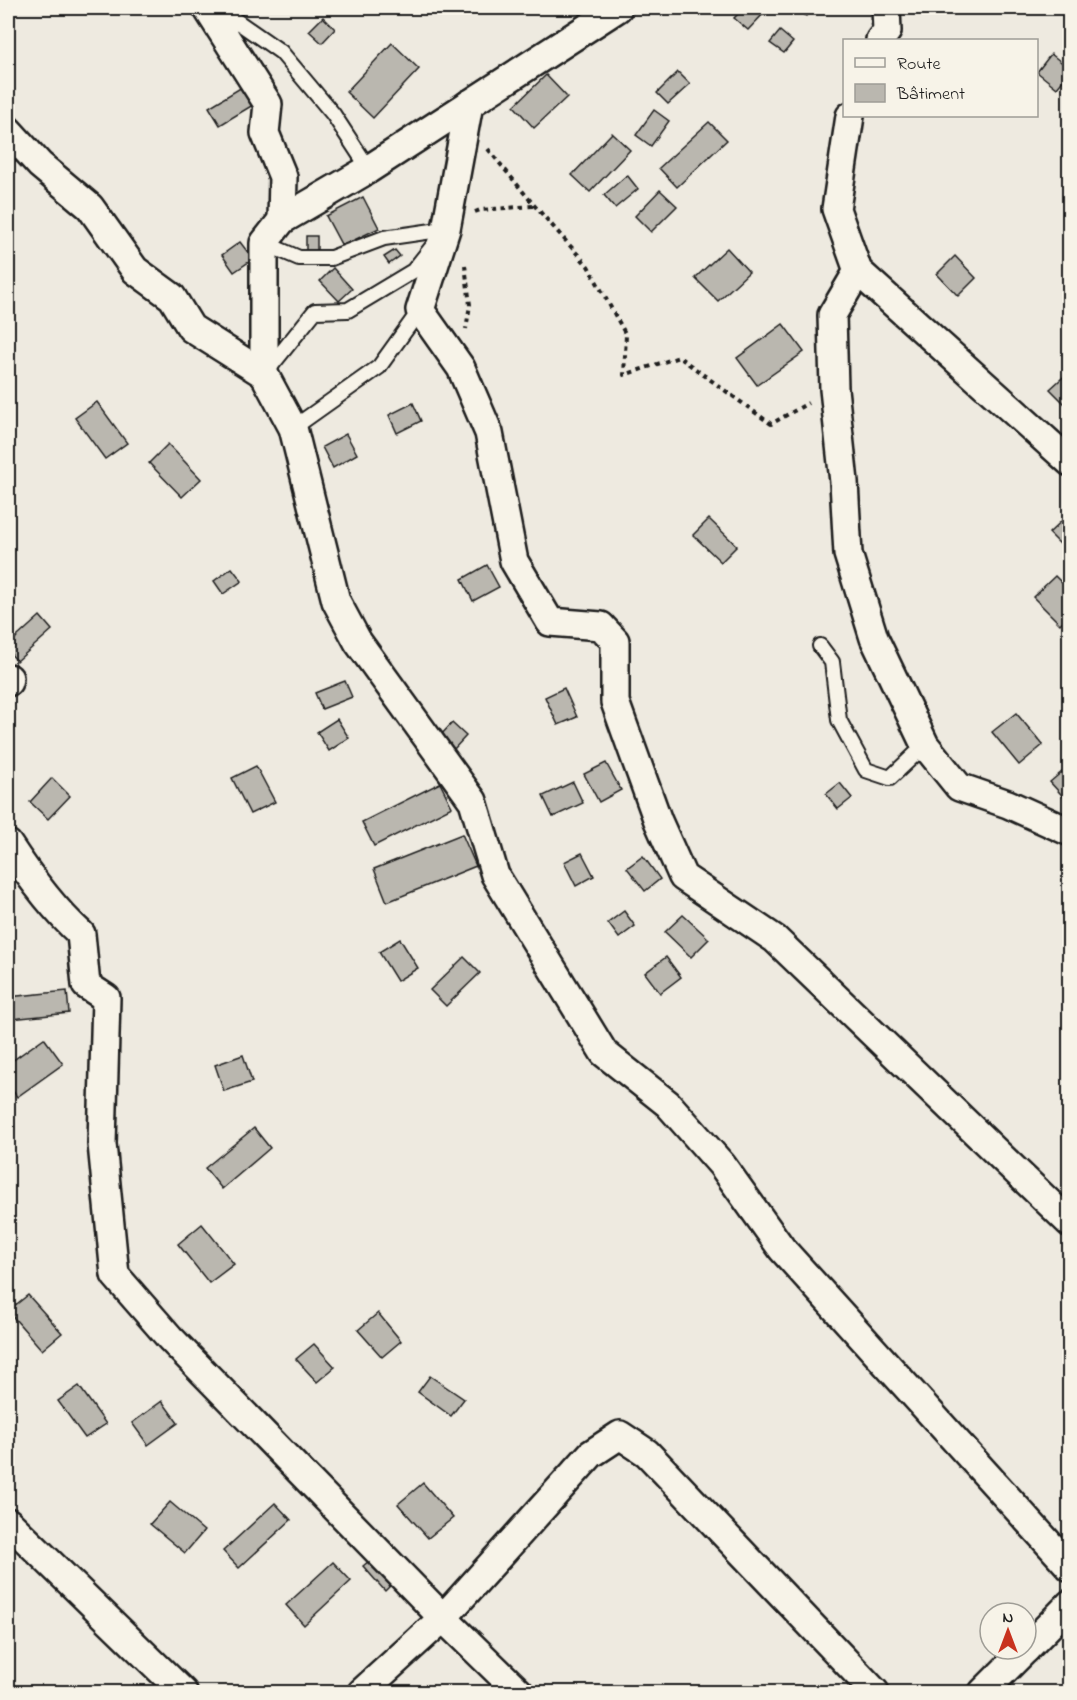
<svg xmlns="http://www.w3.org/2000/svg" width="1077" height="1700" font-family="'Indie Flower',sans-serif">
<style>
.building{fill:#bab7af;stroke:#1c1c1c;stroke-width:1.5}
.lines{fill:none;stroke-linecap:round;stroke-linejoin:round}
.lane-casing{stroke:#1c1c1c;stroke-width:18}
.street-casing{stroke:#1c1c1c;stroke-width:32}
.path{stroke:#1c1c1c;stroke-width:4;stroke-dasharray:4.5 4.5;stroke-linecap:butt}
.lane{stroke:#f7f3e8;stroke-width:14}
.street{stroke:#f7f3e8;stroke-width:27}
</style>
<rect width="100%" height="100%" fill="#eeeae0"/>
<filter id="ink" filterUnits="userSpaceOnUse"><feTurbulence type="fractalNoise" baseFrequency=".0167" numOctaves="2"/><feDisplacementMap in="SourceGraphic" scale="12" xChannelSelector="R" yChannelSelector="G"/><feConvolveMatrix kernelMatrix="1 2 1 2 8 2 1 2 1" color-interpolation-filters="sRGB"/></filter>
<g filter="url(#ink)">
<g class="building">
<polygon points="744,8 757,8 764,13 748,30 734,18"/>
<polygon points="795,8 812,8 806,16"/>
<polygon points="323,17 335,29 322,43 309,31"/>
<polygon points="780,31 793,42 784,53 770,43"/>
<polygon points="392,43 419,69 373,118 346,92"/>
<polygon points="1051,54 1070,69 1070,72 1057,88 1037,72"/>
<polygon points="678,72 690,84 668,104 657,93"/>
<polygon points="546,75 567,97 534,128 514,106"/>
<polygon points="247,84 258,102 220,125 209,107"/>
<polygon points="654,110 669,121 651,146 636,135"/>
<polygon points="709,122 727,140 677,187 659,168"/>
<polygon points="612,133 630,150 590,192 572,175"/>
<polygon points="627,175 638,189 615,208 604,195"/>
<polygon points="660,190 677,206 651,232 635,216"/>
<polygon points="363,197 379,228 342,246 326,216"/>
<rect x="306" y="236" width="11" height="14"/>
<polygon points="240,242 253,259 234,272 222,255"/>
<polygon points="727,248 749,272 718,301 695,278"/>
<polygon points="395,250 400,256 389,264 384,257"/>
<polygon points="955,256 976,278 958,296 937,274"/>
<polygon points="333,268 352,289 339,301 320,281"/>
<polygon points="783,324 804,352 757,385 737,358"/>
<polygon points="1070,371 1070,404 1067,406 1050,389"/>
<polygon points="97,402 127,443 105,459 75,418"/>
<polygon points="413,403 421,421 397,433 389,415"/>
<polygon points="346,434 357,454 333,468 322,447"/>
<polygon points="168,444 201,479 182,497 149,463"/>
<polygon points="1070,513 1070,549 1067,551 1049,533"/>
<polygon points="709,519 737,546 721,562 693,535"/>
<polygon points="487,565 499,587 473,601 462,579"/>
<polygon points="232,568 242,581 223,594 214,581"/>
<polygon points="1055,576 1070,591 1070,614 1060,624 1033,597"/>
<polygon points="40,616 52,630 17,661 8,651 8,645"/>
<polygon points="345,681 352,697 322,709 315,693"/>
<polygon points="564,688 577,717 558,725 545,697"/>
<polygon points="1016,713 1043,745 1019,765 992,732"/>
<polygon points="337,719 349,738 329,751 317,732"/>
<polygon points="452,723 466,736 454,749 440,736"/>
<polygon points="606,763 621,790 599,802 584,774"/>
<polygon points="1070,765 1070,804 1050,782"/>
<polygon points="256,766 275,802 250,814 232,778"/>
<polygon points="52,778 70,796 48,819 30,802"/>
<polygon points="573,782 583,803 553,817 543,796"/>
<polygon points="440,783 452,807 374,846 362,822"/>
<polygon points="840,783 852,798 838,809 826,794"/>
<polygon points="462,834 476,866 387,902 374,869"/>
<polygon points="582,853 594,876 576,886 564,862"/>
<polygon points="643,856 660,879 645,891 627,868"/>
<polygon points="624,911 635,926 619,938 608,923"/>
<polygon points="683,915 709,939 691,957 665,932"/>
<polygon points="400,939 418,968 397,981 379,952"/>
<polygon points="464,957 480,973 446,1006 430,990"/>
<polygon points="666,957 681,977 660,993 645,973"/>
<polygon points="67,991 69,1013 11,1019 8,997"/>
<polygon points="44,1038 63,1064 17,1097 8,1084 8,1064"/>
<polygon points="243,1055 252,1082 224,1091 215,1065"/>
<polygon points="254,1128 270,1148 222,1189 205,1168"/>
<polygon points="202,1224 234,1264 209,1283 178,1244"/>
<polygon points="28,1295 62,1333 42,1350 8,1311"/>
<polygon points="378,1313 401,1341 382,1357 358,1330"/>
<polygon points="314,1344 335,1367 317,1382 296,1359"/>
<polygon points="430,1376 464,1399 451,1416 418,1392"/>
<polygon points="79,1386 106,1424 85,1438 58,1401"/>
<polygon points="162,1401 178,1423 148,1445 132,1423"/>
<polygon points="423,1483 453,1518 428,1538 398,1504"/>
<polygon points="170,1502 204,1531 185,1553 150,1524"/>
<polygon points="275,1503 291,1520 239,1568 223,1551"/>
<polygon points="375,1556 396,1580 385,1591 363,1566"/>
<polygon points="333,1562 351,1581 304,1625 286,1605"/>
</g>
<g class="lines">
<defs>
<g id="lane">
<polyline points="218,8 281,52 333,114 369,169"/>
<polyline points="264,243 299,258 331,258 384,238 446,229"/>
<polyline points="266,372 315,311 348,310 413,271 432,247"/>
<polyline points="293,428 379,367 420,310 419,307"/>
<polyline points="820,646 832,662 839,720 866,770 890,778 925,745"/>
</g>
<g id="street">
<polyline points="207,8 268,104 265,133 283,177 282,220"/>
<polyline points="618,8 369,169 282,220 264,243 264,374 293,428 336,601 358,642 473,801 495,875 604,1053 668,1104 722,1165 782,1249 1070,1567"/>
<polyline points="880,40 887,31 886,8"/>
<polyline points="469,104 446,229 420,310 461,368 489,433 514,561 550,622 601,626 615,641 615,702 658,821 683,877 775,939 1070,1223"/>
<polyline points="850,116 836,209 858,271 1070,462"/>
<polyline points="8,130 40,165 90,207 135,270 172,297 191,328 264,374"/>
<polyline points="858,271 832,315 834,389 844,482 848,554 874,638 925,745 959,787 1008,804 1070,832"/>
<polyline points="8,682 9,678"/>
<path d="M 8,844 C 29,876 52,908 81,934 L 86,985 L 106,998 L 102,1144 L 115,1275 L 170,1338 L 443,1618 L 519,1692"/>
<polyline points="8,1522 183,1692"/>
<polyline points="1026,1649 1070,1604"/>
<polyline points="362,1692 443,1618 591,1454 620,1435 647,1453 875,1692"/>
<polyline points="983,1692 1026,1649"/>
</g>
</defs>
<use href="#lane" class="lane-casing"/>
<use href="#street" class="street-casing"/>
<g class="path">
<polyline points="488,149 534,205 588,266 626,335 624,375 679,357 771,424 808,403"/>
<polyline points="475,212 480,210 533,206"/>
<polyline points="465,265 470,305 466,329"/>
</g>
<use href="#lane" class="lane"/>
<use href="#street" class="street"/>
</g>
</g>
<rect width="1077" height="1700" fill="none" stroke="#f7f3e8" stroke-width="30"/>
<rect x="15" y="15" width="1047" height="1670" fill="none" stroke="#1c1c1c" stroke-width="2" filter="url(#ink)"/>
<rect x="843" y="39" width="195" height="78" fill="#f7f3e8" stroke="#9f9d96" stroke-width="1.5"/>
<rect x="855" y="58" width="30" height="9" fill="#f7f3e8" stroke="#9f9d96" stroke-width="1.5"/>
<text x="897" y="69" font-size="18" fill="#1c1c1c">Route</text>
<rect x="855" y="84" width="30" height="18" fill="#bab7af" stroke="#9f9d96" stroke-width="1.5"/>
<text x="897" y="99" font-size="18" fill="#1c1c1c">Bâtiment</text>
<g transform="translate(1008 1631)"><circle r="28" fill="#f7f3e8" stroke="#9f9d96" stroke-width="1.5"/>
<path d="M0-4.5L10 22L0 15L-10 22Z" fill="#c8321e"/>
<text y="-9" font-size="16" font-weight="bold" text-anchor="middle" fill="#1c1c1c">N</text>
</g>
</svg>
